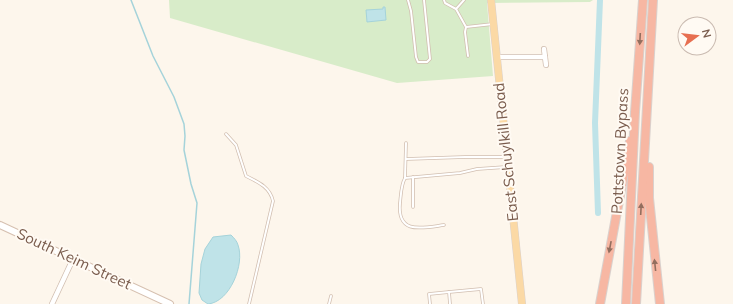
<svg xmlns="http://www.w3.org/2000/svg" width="733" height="304" font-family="Mulish,sans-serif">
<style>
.green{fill:#d8ecc9}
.water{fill:#bfe3e8;stroke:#a5d3da}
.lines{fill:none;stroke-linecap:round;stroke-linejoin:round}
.stream{stroke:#a5d3da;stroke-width:1.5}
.canal{stroke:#bfe3e8;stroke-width:6}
.lane-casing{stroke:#d1beb0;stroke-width:3.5}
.street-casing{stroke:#d1beb0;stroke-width:6}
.secondary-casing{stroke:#d6c0b0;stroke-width:8}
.primary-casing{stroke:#dad1cd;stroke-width:8}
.highway-casing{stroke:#dad1cd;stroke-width:10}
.lane{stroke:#fff;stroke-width:2}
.street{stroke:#fff;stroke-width:4.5}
.secondary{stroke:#fff;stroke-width:6}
.primary{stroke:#fbd9a5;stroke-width:7}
.highway{stroke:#f7b7a3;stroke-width:8}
.oneway{fill:#936e5e}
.labels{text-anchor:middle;stroke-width:4;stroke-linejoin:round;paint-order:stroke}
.street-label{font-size:15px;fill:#7a5c4d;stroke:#fffaf3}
</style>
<rect width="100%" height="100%" fill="#fdf6ec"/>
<polygon class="green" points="169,0 593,0 590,2 487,3 493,76 397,83 170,18"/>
<g class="water">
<polygon points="383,7 385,7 386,20 367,22 366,10 383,9"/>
<path d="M 231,235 C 234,238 237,241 238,245 C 245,264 230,302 208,304 L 202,300 L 199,293 L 201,264 L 205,249 L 213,237 Z"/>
</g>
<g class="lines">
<polyline class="stream" points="131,0 153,56 174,97 184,124 185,136 184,150 191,184 197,203 189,304"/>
<polyline class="canal" points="598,213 595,123 600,0"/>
<defs>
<g id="lane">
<polyline points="408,0 411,11 416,57 418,62 427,62 430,59 424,0"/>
<polyline points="444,0 445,3 456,9 466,27"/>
<polyline points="456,9 464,0"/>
<polyline points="468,56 465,32 466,27 493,24"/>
<path d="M 226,134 L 236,145 L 246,176 C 258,182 270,187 273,201 L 249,304"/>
<polyline points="406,143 405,178 460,173 477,169 506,167"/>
<polyline points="406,159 465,157 504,157"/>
<polyline points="413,177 413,207"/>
<path d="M 405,178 C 401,185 401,194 400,203 C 397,235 422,228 444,225"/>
<polyline points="449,292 481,289 483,304"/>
<polyline points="329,304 331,296"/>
<polyline points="430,304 429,294 449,292 450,304"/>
</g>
<g id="street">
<polyline points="544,49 546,65"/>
<polyline points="497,57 545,57"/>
<polyline points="52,304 73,259"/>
</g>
<polyline id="secondary" points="0,225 170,304"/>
<polyline id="primary" points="491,0 522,304"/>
<g id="highway">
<polyline points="649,167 649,198 660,304"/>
<polyline points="600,304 630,141"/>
<polyline points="626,304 635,112 643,0"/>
<polyline points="636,304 653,0"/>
</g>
</defs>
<use href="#lane" class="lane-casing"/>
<use href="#street" class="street-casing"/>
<use href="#secondary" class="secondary-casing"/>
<use href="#primary" class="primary-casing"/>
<use href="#highway" class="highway-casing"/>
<use href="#lane" class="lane"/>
<use href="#street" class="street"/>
<use href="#secondary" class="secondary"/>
<use href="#primary" class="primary"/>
<use href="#highway" class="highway"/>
</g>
<defs><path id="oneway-solid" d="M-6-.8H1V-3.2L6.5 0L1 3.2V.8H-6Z"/></defs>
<g class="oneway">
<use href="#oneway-solid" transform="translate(640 39) rotate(93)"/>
<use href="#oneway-solid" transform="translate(641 209) rotate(-87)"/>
<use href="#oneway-solid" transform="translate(610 247) rotate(101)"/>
<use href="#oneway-solid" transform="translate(655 265) rotate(-96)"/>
</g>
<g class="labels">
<g class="street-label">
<text transform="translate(620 151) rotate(-87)" y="5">Pottstown Bypass</text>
<text transform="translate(506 152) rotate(-96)" y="5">East Schuylkill Road</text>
<text transform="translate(74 259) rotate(25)" y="5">South Keim Street</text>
</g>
</g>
<g transform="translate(697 36) rotate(75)"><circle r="19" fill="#fffaf3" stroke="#cabbb1"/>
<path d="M0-3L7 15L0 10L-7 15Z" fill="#e76f51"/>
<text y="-6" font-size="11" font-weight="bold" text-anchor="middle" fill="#7a5c4d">N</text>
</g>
</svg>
